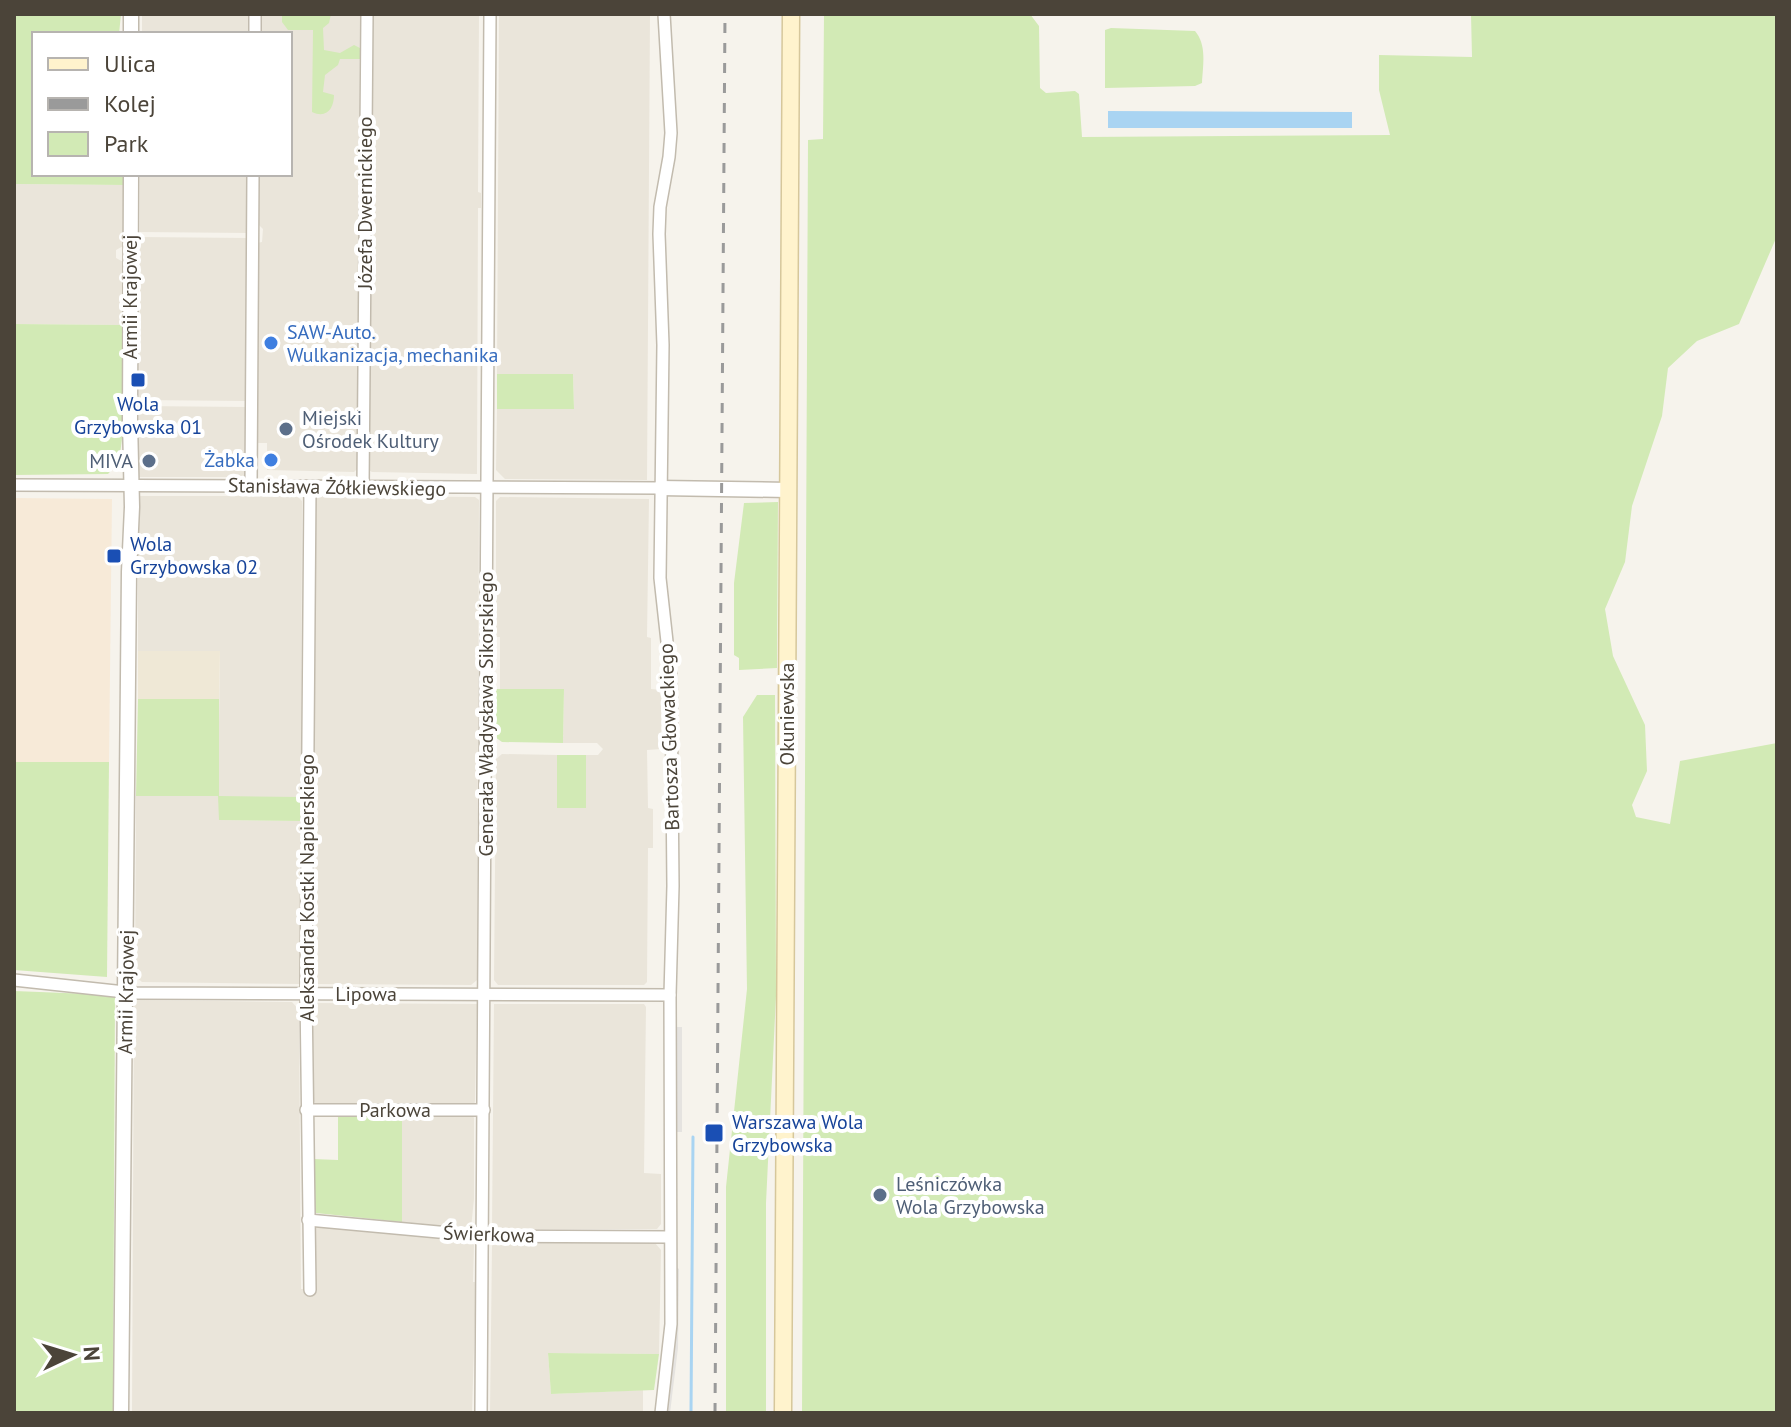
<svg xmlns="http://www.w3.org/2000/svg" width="1791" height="1427" font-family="'PT Sans',sans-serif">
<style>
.residential{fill:#eae5da}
.commercial{fill:#f7ead8}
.education{fill:#efe8d6}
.green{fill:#d2eab5}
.parking{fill:#e5e3e0}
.water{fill:#a9d4f2}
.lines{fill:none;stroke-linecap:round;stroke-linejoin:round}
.stream{stroke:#a9d4f2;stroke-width:3}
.minor-casing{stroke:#c2bbae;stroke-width:14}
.tertiary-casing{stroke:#c2bbae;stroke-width:17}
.secondary-casing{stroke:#d6c79b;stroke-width:19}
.minor{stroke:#fff;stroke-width:11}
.tertiary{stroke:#fff;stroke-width:14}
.secondary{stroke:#fff3cd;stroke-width:16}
.rail{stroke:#9a9a9a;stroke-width:3;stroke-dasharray:10 10;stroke-linecap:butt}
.shop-dot{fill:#3f7fe0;stroke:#fff;stroke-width:3}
.transit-dot{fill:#1a4fb4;stroke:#fff;stroke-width:3}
.service-dot{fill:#5c6f8a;stroke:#fff;stroke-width:3}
.labels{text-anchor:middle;stroke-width:8;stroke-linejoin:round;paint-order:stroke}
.street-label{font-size:20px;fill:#4b4439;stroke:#fff}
.shop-label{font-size:20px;fill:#366cbe;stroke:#fff;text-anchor:start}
.transit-label{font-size:20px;fill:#164399;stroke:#fff;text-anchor:start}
.service-label{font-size:20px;fill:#4e5e75;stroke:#fff;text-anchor:start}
</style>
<rect width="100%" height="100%" fill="#f6f3ec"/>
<g class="residential">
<rect x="142" y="14" width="108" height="20"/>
<polygon points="259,14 360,14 357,469 354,472 267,470 267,443 255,443 257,243 262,242 263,229 257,223 258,174 290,174 290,34 258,34"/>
<polygon points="372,14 479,14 478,192 481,193 481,208 478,208 477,474 372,472 369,470"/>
<polygon points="499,14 650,14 647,480 505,479 496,470 497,409 574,408 573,374 497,374"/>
<polygon points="140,174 249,174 248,233 140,232"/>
<polygon points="14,184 125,185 125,245 116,250 116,258 125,263 125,325 14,324"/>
<polygon points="140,237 248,238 247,401 139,400"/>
<polygon points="139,406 247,407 246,477 138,477"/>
<polygon points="138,496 297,496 302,501 301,797 219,797 219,820 301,821 300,984 142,982 135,976 136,796 218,796 220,651 138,651"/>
<polygon points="319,496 475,497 479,500 477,980 471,985 317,984 313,981 316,499"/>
<polygon points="500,497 649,499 647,637 651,638 651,689 661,690 661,749 647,750 648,808 653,809 653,848 648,848 647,982 644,985 498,985 494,980 496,759 502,754 557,755 557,808 586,808 586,755 598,755 603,749 597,743 563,743 564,689 500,689 500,637 496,637 496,501"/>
<polygon points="134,1000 292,1002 299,1010 301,1289 306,1289 313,1231 316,1228 343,1228 471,1242 474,1245 473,1282 476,1282 472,1413 132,1413"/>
<polygon points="313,1003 477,1004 475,1101 472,1114 474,1118 474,1199 471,1228 442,1228 402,1222 402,1115 317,1105 313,1100"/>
<polygon points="494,1004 644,1004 646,1007 644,1173 661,1174 661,1224 657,1229 495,1229 492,1227"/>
<polygon points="495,1242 655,1243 661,1250 659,1354 548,1353 551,1394 643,1390 643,1413 490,1413 492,1246"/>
</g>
<polygon class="commercial" points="14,498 112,499 109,762 14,762"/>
<polygon class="education" points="138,651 220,651 219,699 138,699"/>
<g class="green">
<polygon points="14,14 121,14 119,34 34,34 34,174 125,174 125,185 14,184"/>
<path d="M 282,14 L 331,14 L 329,23 L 323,28 L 324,50 L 340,53 L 354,45 L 360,48 L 360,59 L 340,59 L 338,65 L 325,75 L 323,92 L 334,95 C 334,108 327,119 312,112 L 313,30 L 288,30 L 282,22 Z"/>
<polygon points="824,14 1030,14 1039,26 1040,88 1046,93 1075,91 1079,94 1082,137 1390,135 1379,90 1379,55 1472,57 1471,14 1777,14 1777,236 1739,324 1697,341 1668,368 1662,416 1632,506 1625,562 1605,609 1613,656 1645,725 1647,771 1632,805 1636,817 1670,824 1680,761 1777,743 1777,1413 802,1413 808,140 823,139"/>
<path d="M 1111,28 L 1195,31 C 1207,45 1203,65 1202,83 L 1195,86 L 1105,88 L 1105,30 Z"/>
<polygon points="14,324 125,325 124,423 119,462 108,474 14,475"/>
<polygon points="497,374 573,374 574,409 497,409"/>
<polygon points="778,502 777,668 739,670 739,658 734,655 734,583 744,503"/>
<polygon points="496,689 564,689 563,743 502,742 495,737"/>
<polygon points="757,695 775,695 776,996 766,1203 766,1413 726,1413 726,1187 747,989 743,717"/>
<polygon points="138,699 219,699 219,796 301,797 301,821 219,820 218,796 136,796"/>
<rect x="557" y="755" width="29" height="53"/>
<polygon points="14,762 109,762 107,977 14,970"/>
<polygon points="14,991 115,995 113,1413 14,1413"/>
<polygon points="338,1114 402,1114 402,1222 316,1213 313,1210 313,1159 338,1160"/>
<polygon points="548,1353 659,1354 654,1390 551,1394"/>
</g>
<g class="parking">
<rect x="675" y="1027" width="7" height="105"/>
<polygon points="676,1267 679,1269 678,1348 670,1413 666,1413"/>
</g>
<polygon class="water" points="1108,111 1352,112 1352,128 1108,128"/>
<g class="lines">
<polyline class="stream" points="691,1413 693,1137"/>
<defs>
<g id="minor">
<polyline points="255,34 255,14"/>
<polyline points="14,485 660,488"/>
<polyline points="251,486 253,174"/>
<polyline points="363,487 367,14"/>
<polyline points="14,980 134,993 670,995"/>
<polyline points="306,1110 484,1110"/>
<polyline points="308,1220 482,1236 670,1237"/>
<polyline points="310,1290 306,994 310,487"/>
<polyline points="481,1413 490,14"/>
<polyline points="661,1413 671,1324 670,995 673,886 671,678 660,578 663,345 659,234 660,207 669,157 671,133 664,14"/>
</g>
<g id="tertiary">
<polyline points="131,14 131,34"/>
<polyline points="660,488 788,490"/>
<polyline points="121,1413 129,572 132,507 130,421 131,174"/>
</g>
<polyline id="secondary" points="783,1413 791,14"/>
</defs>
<use href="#minor" class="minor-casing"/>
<use href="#tertiary" class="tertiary-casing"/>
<use href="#secondary" class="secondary-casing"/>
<use href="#minor" class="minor"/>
<use href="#tertiary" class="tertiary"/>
<use href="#secondary" class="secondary"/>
<polyline class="rail" points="715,1413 725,14"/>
</g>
<g class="shop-dot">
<circle cx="271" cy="343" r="8"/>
<circle cx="271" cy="460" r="8"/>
</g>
<g class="transit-dot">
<rect x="130" y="372" width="16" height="16" rx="4"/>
<rect x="106" y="548" width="16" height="16" rx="4"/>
<rect x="704" y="1123" width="20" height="20" rx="4"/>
</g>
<g class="service-dot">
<circle cx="286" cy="429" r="8"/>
<circle cx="149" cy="461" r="8"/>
<circle cx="880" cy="1195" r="8"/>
</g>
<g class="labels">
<g class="street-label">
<text transform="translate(365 203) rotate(-90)" y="7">Józefa Dwernickiego</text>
<text transform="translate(130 297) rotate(-90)" y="7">Armii Krajowej</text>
<text transform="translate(337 487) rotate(1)" y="7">Stanisława Żółkiewskiego</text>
<text transform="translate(486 714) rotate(-90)" y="7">Generała Władysława Sikorskiego</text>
<text transform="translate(787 714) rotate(-90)" y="7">Okuniewska</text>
<text transform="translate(669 737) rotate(-92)" y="7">Bartosza Głowackiego</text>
<text transform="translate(307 888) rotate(-90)" y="7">Aleksandra Kostki Napierskiego</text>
<text transform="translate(126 992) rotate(-89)" y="7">Armii Krajowej</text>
<text x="366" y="1001">Lipowa</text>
<text x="395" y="1117">Parkowa</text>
<text transform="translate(489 1234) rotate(2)" y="7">Świerkowa</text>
</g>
<g class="shop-label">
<text x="287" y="339">SAW-Auto.<tspan x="287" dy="23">Wulkanizacja, mechanika</tspan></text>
<text x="255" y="467" text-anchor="end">Żabka</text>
</g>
<g class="transit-label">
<text x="138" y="411" text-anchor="middle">Wola<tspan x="138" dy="23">Grzybowska 01</tspan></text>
<text x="130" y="551">Wola<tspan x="130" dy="23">Grzybowska 02</tspan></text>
<text x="732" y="1129">Warszawa Wola<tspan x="732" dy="23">Grzybowska</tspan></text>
</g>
<g class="service-label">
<text x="302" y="425">Miejski<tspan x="302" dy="23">Ośrodek Kultury</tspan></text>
<text x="133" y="468" text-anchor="end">MIVA</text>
<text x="896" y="1191">Leśniczówka<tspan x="896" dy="23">Wola Grzybowska</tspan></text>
</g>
</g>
<rect width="1791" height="1427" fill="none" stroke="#4b4439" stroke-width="32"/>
<rect x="32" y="32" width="260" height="144" fill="#ffffff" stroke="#b7b4b0" stroke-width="2"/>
<rect x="48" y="58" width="40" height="12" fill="#fff3cd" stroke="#b7b4b0" stroke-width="2"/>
<text x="104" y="72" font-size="24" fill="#4b4439">Ulica</text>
<rect x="48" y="98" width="40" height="12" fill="#9a9a9a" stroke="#b7b4b0" stroke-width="2"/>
<text x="104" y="112" font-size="24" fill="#4b4439">Kolej</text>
<rect x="48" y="132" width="40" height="24" fill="#d2eab5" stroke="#b7b4b0" stroke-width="2"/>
<text x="104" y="152" font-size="24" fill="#4b4439">Park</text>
<g transform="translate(72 1355) rotate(86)" stroke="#ffffff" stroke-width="6" paint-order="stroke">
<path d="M0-6L14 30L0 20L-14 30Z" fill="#4b4439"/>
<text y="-12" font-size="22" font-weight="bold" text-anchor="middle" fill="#4b4439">N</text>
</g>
</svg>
